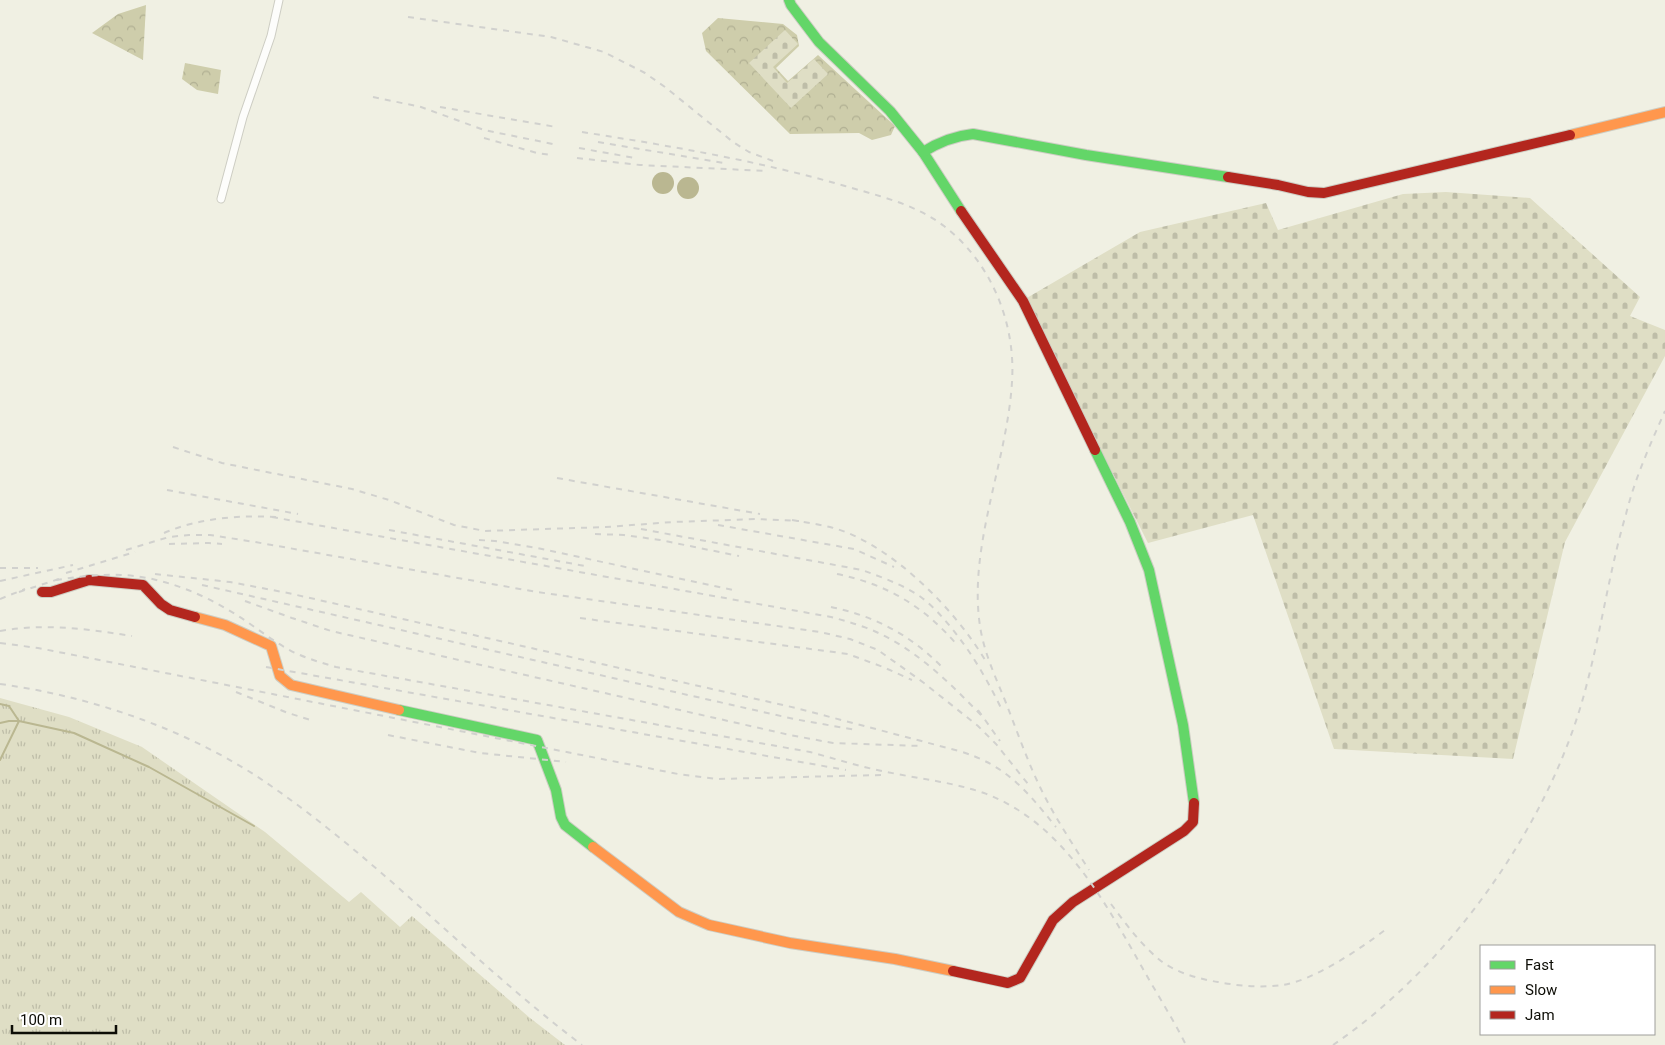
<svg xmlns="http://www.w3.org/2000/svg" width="1665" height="1045" font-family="Roboto,sans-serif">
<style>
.grass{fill:url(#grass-tufts)}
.forest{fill:url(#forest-crowns)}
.cemetery{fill:url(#cemetery-stones)}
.water{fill:#bab791}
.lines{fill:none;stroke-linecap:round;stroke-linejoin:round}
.stream{stroke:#bab791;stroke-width:2}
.street-casing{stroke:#cdcdc3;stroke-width:9}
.fast-casing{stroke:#cdcdc3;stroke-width:12}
.slow-casing{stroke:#cdcdc3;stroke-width:12}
.jam-casing{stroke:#cdcdc3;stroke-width:12}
.street{stroke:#fdfdfb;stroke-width:7}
.fast{stroke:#63d668;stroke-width:10}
.slow{stroke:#ff974d;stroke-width:10}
.jam{stroke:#b3261e;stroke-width:10}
.rail{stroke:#d1d1ce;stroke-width:2;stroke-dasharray:6 6;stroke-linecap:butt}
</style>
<defs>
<pattern id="grass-tufts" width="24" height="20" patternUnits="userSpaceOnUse" patternTransform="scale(1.25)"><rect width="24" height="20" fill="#dfdec5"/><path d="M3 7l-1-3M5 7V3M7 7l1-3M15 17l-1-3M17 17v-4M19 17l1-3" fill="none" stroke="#bebda8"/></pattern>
<pattern id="forest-crowns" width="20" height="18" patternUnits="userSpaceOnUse" patternTransform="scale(1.25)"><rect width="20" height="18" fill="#cecdab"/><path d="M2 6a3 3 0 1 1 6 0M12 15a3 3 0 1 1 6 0" fill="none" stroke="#b0af92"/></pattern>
<pattern id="cemetery-stones" width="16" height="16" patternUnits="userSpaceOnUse" patternTransform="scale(1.25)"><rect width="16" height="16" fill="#dfdec5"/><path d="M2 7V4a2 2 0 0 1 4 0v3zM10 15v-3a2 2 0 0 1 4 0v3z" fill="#bebda8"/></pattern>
</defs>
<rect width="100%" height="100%" fill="#f0f0e3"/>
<polygon class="grass" points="0,698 69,717 142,747 265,832 349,902 361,892 400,927 412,916 530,1018 565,1045 0,1045"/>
<g class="forest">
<polygon points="146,5 143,60 92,33 118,14"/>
<polygon points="718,18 783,24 797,35 799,46 776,68 788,81 818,55 895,126 891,135 872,140 859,133 790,134 706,51 702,33"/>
<polygon points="185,63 221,70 218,94 197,90 182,79"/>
</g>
<g class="cemetery">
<polygon points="785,30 798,44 773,67 787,83 814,59 828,74 791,108 749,63"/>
<polygon points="1446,192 1530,198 1640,297 1630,316 1665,330 1665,356 1565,542 1513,759 1334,749 1253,515 1148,543 1025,299 1140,232 1266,203 1278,230 1403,194"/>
</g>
<g class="water">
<circle cx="663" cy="183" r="11"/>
<circle cx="688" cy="188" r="11"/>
</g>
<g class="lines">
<g class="stream">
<polyline points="0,704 9,706 19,721 0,760"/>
<polyline points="0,723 9,721 19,721 74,733 149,767 254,826"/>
</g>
<defs>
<polyline id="street" points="221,199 243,117 271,36 279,0"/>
<g id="fast">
<polyline points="789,0 791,5 819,42 890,111 923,152 961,211"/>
<path d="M 923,152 C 939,142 954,136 973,134 L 1086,155 L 1228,177"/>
<polyline points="1095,450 1130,522 1149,570 1183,725 1194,803"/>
<polyline points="399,710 537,740 556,790 561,817 565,825 593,847"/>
</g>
<g id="slow">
<polyline points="1570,135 1665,112"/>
<polyline points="195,617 225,625 271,646 280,676 291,685 399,710"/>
<polyline points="593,847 679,912 709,925 790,943 895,959 953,971"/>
</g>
<g id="jam">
<polyline points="1228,177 1278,185 1308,192 1324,193 1570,135"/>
<polyline points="961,211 1023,301 1095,450"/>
<polyline points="42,592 51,592 89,580 143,585 161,604 170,610 195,617"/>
<polyline points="953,971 1008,983 1020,978 1053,920 1073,902 1184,831 1193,822 1194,803"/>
</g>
</defs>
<use href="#street" class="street-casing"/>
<use href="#fast" class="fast-casing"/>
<use href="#slow" class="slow-casing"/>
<use href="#jam" class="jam-casing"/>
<use href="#street" class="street"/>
<use href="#fast" class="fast"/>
<use href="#slow" class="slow"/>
<use href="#jam" class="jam"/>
<g class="rail">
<polyline points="408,17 551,37 604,52 645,73 665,87 733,142 749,152 773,161"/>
<polyline points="373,97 421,107 484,130 553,144"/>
<polyline points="440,107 556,127"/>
<path d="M 582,132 C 671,146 759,161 845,186 C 879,196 915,204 944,226 C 991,262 1016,323 1012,382 C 1007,463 968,546 980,626 C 984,653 996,678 1006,703 C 1017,731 1027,760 1040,787 C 1054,816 1072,843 1089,870"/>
<polyline points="484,138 537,153 551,155"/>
<polyline points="598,142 724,163"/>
<polyline points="579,148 635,158"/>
<polyline points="577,158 640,165 767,171"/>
<polyline points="173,447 222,463 352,489 389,500 454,525 485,531 606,527 673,522 758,519 799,521"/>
<polyline points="557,478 760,514"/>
<polyline points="167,490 298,514"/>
<path d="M 272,517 L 831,617 C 842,620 853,623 864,627 C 911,644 948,681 982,716"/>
<path d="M 792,520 C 804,522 817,524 830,527 C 889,542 955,609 985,660"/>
<polyline points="718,525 854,549 894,567"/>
<path d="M 641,529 L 862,570 C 881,577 901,584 918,595 C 927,601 936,610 943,618 C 967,645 985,675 1001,708"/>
<polyline points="389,530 585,566"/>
<path d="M 164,533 C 199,518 239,515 277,517"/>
<polyline points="595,534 624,535 660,540 739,556"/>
<polyline points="479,540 495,541 537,548 733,590"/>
<polyline points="169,544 209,543 222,544"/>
<polyline points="126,550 169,537 189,535 210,535 255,542 537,592 820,632 850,639 878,650 924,683 978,726 996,744 1028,784"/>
<polyline points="0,568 38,568"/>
<polyline points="66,573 135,552"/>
<path d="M 155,574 L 230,582 L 288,593 L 796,708 L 959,751 C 1006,765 1026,790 1056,827"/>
<path d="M 837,574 C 887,584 925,607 958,646"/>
<path d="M 56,580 C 77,577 99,574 121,575 C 156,576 194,590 225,608 C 247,620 265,636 286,648 C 301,657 319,662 336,667 L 810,752 C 836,759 861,767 887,772 C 920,779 952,782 984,793 C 1062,822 1104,900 1143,969 C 1157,994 1173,1019 1186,1045"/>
<polyline points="0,581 73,565"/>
<polyline points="202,585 794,719 856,730"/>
<polyline points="19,592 62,578"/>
<polyline points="0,599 25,589"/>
<polyline points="245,601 292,618 331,631 790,735 833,743 922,746"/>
<path d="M 831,607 C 874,616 909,634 941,666"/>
<polyline points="580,618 848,654 883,667 912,680"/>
<path d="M 0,631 C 44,623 88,629 132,636"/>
<polyline points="0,643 38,648 186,677 678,774 716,779 881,775"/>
<polyline points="266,667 846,770"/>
<path d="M 0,684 C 95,697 195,732 274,788 C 384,865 475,964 582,1045"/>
<polyline points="236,692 288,713 314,721"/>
<polyline points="978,710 1000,741"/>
<polyline points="388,735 480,753 566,762"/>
<path d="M 1111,904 C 1126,924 1141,945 1161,961 C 1177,973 1199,979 1218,982 C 1239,986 1261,988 1282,985 C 1313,981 1360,949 1385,930"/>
<path d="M 1333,1045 C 1449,966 1549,826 1585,691 C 1601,632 1609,572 1626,514 C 1635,478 1650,445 1665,411"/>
</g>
</g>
<rect x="1480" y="945" width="175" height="90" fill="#ffffff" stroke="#9e9e9b"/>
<rect x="1490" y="961" width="25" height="8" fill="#63d668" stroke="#9e9e9b"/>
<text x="1525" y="970" font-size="15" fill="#0d0d06">Fast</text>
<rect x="1490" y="986" width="25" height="8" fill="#ff974d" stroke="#9e9e9b"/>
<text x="1525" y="995" font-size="15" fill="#0d0d06">Slow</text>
<rect x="1490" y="1011" width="25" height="8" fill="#b3261e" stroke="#9e9e9b"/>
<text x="1525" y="1020" font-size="15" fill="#0d0d06">Jam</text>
<path d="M12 1025v8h104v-8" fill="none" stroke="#0d0d06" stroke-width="2.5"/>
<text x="20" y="1025" font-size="15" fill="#0d0d06" stroke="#ffffff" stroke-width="4" paint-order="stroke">100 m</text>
</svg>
